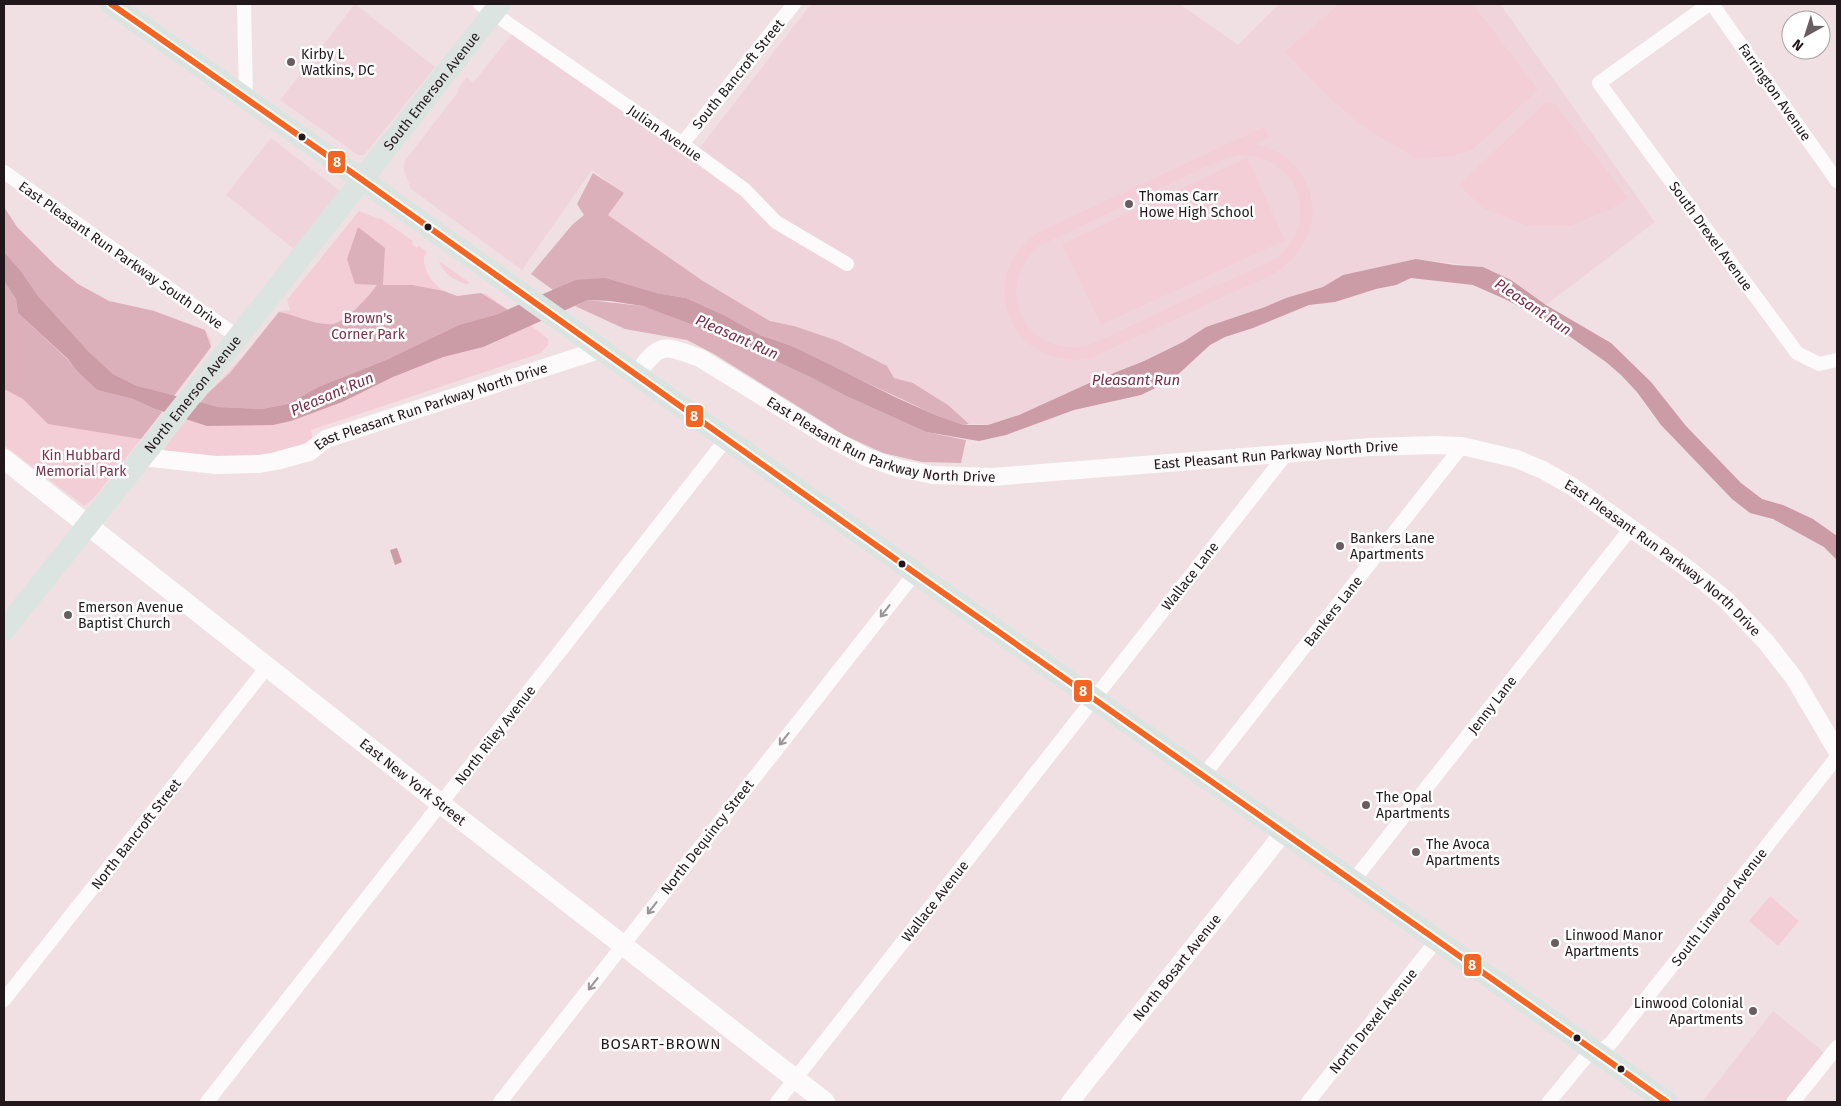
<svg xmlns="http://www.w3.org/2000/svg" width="1841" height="1106" font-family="'Fira Sans',sans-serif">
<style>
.built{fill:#f0d4db}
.green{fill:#f3ced7;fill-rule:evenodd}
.forest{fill:#dbb0bb}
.water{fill:#cb9ba6}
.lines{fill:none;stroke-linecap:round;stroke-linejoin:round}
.minor{stroke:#fdfafb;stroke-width:14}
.tertiary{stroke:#fdfafb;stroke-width:18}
.secondary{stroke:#fdfafb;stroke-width:20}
.primary{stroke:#dce4e1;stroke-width:22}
.bus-1-casing{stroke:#fff;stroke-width:10}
.bus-1{stroke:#f26522;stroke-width:6}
.oneway{stroke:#9a9496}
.poi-dot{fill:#6a5d61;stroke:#fff;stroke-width:2}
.bus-dot{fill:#22171a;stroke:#fff;stroke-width:2}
.labels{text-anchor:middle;stroke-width:5;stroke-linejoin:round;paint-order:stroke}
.poi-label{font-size:14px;fill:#22171a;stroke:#fff;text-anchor:start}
.street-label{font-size:14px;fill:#22171a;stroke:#fff}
.park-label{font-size:14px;fill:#7d3049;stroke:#fff}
.water-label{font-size:15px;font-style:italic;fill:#7a2d47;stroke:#fff}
.neighbourhood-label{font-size:15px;letter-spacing:1px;fill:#22171a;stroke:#fff}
.line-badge{stroke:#fff;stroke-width:2}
.badge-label{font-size:14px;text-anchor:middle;font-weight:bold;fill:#fff}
</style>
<rect width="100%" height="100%" fill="#f0e0e4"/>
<g class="built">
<polygon points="355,4 435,67 364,155 358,155 280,100"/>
<polygon points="811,4 1180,4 1238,45 1279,4 1500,4 1655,222 1546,305 1511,280 1483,267 1416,259 1343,275 1323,287 1286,298 1265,307 1206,327 1183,342 1143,361 1096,380 1019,415 988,425 969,424 948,405 914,383 894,378 794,326 770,321 703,281 608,215 623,193 592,170 522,270 411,189 404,170 404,162 458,92 459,87 467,77 473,83 512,34 691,159"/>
<polygon points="271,138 340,191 294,249 226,195"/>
<polygon points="1773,1011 1826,1054 1788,1102 1702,1102"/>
</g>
<g class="green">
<polygon points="1339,4 1473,4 1538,90 1472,150 1453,156 1415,158 1364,127 1331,99 1285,52"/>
<polygon points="1545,103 1555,104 1628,198 1613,208 1570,226 1528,226 1483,208 1459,185"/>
<path d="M 1264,127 L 1269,137 L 1256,144 C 1323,161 1333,239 1273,274 L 1091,358 C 1009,374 970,271 1043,230 ZM 1239,155 C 1298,154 1322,220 1277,258 L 1087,346 C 1024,358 991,287 1039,246 L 1220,160 Z"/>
<polygon points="1247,158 1285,240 1101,325 1062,244"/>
<polygon points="4,207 17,227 56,266 78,284 109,301 154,311 205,330 211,340 211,347 156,420 93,499 84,506 5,446 4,442"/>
<path d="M 359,211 L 379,219 L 380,218 L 413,241 L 412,244 L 417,248 L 419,246 L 426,251 L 426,254 L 424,256 C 422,274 441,295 459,296 C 468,297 478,292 486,294 L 541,333 L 548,339 L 548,345 L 541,353 L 311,430 L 314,446 L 296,453 L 213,461 L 165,452 L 164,449 L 168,443 L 208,393 L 245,354 L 279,311 L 290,310 L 287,300 Z"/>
<path d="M 439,261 L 470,283 L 466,284 C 454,280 443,274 439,261 Z"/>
<polygon points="1770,896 1799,921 1778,946 1749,921"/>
</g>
<g class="forest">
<polygon points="593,173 624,193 608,215 703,281 770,321 794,326 838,341 887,366 894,378 913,383 948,405 969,424 964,425 938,416 824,363 792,346 760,335 724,315 686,298 575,280 553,290 531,274 572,225 584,215 577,204"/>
<polygon points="4,207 17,227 56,266 78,284 109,301 154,311 205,330 211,347 173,397 137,386 113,374 89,352 38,296 21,271 4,252"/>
<path d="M 358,227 L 385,248 L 383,285 L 412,285 L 444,291 L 457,296 L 481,293 L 508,310 L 498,314 L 459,325 L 386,360 L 318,387 L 288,404 L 262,409 L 218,407 L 200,403 L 208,393 L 230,373 L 279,312 C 296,315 316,326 333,324 C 346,322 369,296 377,285 L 355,284 L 347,259 Z"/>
<polygon points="4,281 16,299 18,313 68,360 76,370 97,390 133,399 162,412 141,439 48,424 23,399 4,389"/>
<polygon points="588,300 643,306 671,315 715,333 812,378 846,396 926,432 966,440 961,463 922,462 883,453 844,435 714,354 687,340 625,329 575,306"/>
</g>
<g class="water">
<polygon points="4,252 21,271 38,296 89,352 113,374 137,386 218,407 262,409 288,404 318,387 386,360 459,325 498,314 575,280 605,278 656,293 686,298 724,315 760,335 792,346 897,398 938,416 964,425 988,425 1019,415 1096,380 1144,361 1183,342 1206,327 1265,307 1286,298 1323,287 1343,275 1416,259 1454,265 1483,267 1511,280 1546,305 1611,343 1651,382 1686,426 1741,483 1762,499 1783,505 1813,519 1837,536 1837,560 1824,547 1773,519 1750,513 1732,499 1661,425 1637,392 1621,375 1606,362 1552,324 1507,300 1473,285 1411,278 1396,285 1376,289 1335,302 1309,305 1253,328 1225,337 1210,345 1172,380 1141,395 1074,410 1006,435 979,441 926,432 846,396 812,378 715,333 643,306 610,301 588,300 483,347 443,357 393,377 342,402 291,421 273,425 207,426 155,409 133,399 97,390 76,370 68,359 18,313 16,299 4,281"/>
<polygon points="397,548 402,562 395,565 390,550"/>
</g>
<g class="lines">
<g class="minor">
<polyline points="244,4 246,99"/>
<polyline points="480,4 682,144 745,190 776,222 847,264"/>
<polyline points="1709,4 1599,83 1797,353 1819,364 1837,360"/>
<polyline points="1712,4 1837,181"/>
<polyline points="682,144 794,4"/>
<polyline points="4,172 238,337"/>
<polyline points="1203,776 1462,446"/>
<polyline points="1353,881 1631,528"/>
<polyline points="4,1000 267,667"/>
<polyline points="207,1102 727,438"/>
<polyline points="500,1102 915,573"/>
<polyline points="777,1102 1287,453"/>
<polyline points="1308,1102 1437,940"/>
<path d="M 1549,1102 L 1585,1058 C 1593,1052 1603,1051 1611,1043 L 1837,757"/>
<polyline points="1793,1102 1837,1047"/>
</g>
<g class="tertiary">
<path id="s1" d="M 637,374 C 661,340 664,346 700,358 L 830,438 L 866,457 L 898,468 L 933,475 L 992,477 L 1370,447 L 1435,445 L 1462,446 L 1517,459 L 1543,470 L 1573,487 L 1688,569 L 1725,599 L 1766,642 L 1794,678 L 1837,751"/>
<path id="s2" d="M 142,457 L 216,465 L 259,464 L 276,461 L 309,452 L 326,439 L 602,349"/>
<path id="s3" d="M 1070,1102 L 1284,832"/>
</g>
<path class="secondary" id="s4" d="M 4,459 L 441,804 L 825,1102"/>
<g class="primary">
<polyline points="111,4 361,179 915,573 1667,1102"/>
<path id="s5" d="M 4,630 L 238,337 L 500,4"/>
</g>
<defs>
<polyline id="bus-1" points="111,4 361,179 915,573 1667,1102"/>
</defs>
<use href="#bus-1" class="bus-1-casing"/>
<use href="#bus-1" class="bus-1"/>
</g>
<defs><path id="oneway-shaft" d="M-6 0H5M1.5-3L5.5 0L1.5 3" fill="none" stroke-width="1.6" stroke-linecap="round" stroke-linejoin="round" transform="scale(1.25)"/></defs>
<g class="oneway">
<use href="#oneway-shaft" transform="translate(885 611) rotate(128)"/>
<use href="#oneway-shaft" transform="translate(784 739) rotate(128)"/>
<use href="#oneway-shaft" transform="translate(652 908) rotate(128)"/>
<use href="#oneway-shaft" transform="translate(593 984) rotate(128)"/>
</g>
<g class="poi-dot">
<circle cx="291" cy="62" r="5"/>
<circle cx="1129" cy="204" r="5"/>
<circle cx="1340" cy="546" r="5"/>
<circle cx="68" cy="615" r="5"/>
<circle cx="1366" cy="805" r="5"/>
<circle cx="1416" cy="852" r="5"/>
<circle cx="1555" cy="943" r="5"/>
<circle cx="1753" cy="1011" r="5"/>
</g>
<g class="bus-dot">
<circle cx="302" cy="137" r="4.5"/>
<circle cx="428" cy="227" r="4.5"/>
<circle cx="902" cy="564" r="4.5"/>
<circle cx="1577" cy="1038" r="4.5"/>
<circle cx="1621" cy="1069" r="4.5"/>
</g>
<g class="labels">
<g class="poi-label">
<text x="301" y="59">Kirby L<tspan x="301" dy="16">Watkins, DC</tspan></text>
<text x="1139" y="201">Thomas Carr<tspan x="1139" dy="16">Howe High School</tspan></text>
<text x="1350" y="543">Bankers Lane<tspan x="1350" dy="16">Apartments</tspan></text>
<text x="78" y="612">Emerson Avenue<tspan x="78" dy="16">Baptist Church</tspan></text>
<text x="1376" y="802">The Opal<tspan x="1376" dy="16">Apartments</tspan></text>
<text x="1426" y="849">The Avoca<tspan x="1426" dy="16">Apartments</tspan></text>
<text x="1565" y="940">Linwood Manor<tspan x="1565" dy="16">Apartments</tspan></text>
<text x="1743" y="1008" text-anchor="end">Linwood Colonial<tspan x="1743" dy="16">Apartments</tspan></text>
</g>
<g class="street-label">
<text transform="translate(738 74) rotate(-51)" y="5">South Bancroft Street</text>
<text dy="5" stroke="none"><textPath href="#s5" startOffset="688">South Emerson Avenue</textPath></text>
<text transform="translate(1775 92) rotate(55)" y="5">Farrington Avenue</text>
<text transform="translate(665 133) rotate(35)" y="5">Julian Avenue</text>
<text transform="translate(1711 236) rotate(54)" y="5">South Drexel Avenue</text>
<text transform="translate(121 255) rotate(35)" y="5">East Pleasant Run Parkway South Drive</text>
<text dy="5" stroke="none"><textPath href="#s5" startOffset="302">North Emerson Avenue</textPath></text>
<text dy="5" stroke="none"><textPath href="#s2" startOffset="300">East Pleasant Run Parkway North Drive</textPath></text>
<text dy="5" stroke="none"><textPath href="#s1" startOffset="278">East Pleasant Run Parkway North Drive</textPath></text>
<text dy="5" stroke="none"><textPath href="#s1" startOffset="682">East Pleasant Run Parkway North Drive</textPath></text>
<text dy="5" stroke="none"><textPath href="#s1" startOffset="1102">East Pleasant Run Parkway North Drive</textPath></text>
<text transform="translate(1190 576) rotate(-52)" y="5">Wallace Lane</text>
<text transform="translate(1333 611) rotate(-52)" y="5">Bankers Lane</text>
<text transform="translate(1492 705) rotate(-52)" y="5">Jenny Lane</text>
<text transform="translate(495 735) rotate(-52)" y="5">North Riley Avenue</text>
<text dy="5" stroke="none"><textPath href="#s4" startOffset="521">East New York Street</textPath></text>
<text transform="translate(136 834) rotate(-52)" y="5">North Bancroft Street</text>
<text transform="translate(707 837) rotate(-52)" y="5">North Dequincy Street</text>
<text transform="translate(935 901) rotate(-52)" y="5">Wallace Avenue</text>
<text transform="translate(1719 907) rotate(-52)" y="5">South Linwood Avenue</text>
<text dy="5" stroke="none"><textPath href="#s3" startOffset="172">North Bosart Avenue</textPath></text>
<text transform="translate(1373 1021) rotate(-51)" y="5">North Drexel Avenue</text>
</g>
<g class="park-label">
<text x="368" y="323">Brown's<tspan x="368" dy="16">Corner Park</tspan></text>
<text x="81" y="460">Kin Hubbard<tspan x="81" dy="16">Memorial Park</tspan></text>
</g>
<g class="water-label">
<text transform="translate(1533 307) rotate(34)" y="5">Pleasant Run</text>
<text transform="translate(737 337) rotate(24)" y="5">Pleasant Run</text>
<text x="1136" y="385">Pleasant Run</text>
<text transform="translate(332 394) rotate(-23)" y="5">Pleasant Run</text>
</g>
<g class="neighbourhood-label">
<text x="661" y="1049">BOSART-BROWN</text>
</g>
</g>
<g class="line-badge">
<rect x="327" y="150" width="19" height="24" rx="5" fill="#f26522"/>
<rect x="685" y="404" width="19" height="24" rx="5" fill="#f26522"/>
<rect x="1073" y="679" width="20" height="24" rx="5" fill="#f26522"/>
<rect x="1463" y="953" width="19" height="24" rx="5" fill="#f26522"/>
</g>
<g class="badge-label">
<text x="337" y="167">8</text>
<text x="694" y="421">8</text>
<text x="1083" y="696">8</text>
<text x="1472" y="970">8</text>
</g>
<rect width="1841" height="1106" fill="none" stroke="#22171a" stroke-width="10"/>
<g transform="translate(1806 35) rotate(219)"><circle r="24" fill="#ffffff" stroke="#a7a2a3"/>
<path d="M0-4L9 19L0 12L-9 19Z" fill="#6a5d61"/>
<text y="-8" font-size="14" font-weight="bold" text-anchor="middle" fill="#22171a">N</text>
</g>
</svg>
